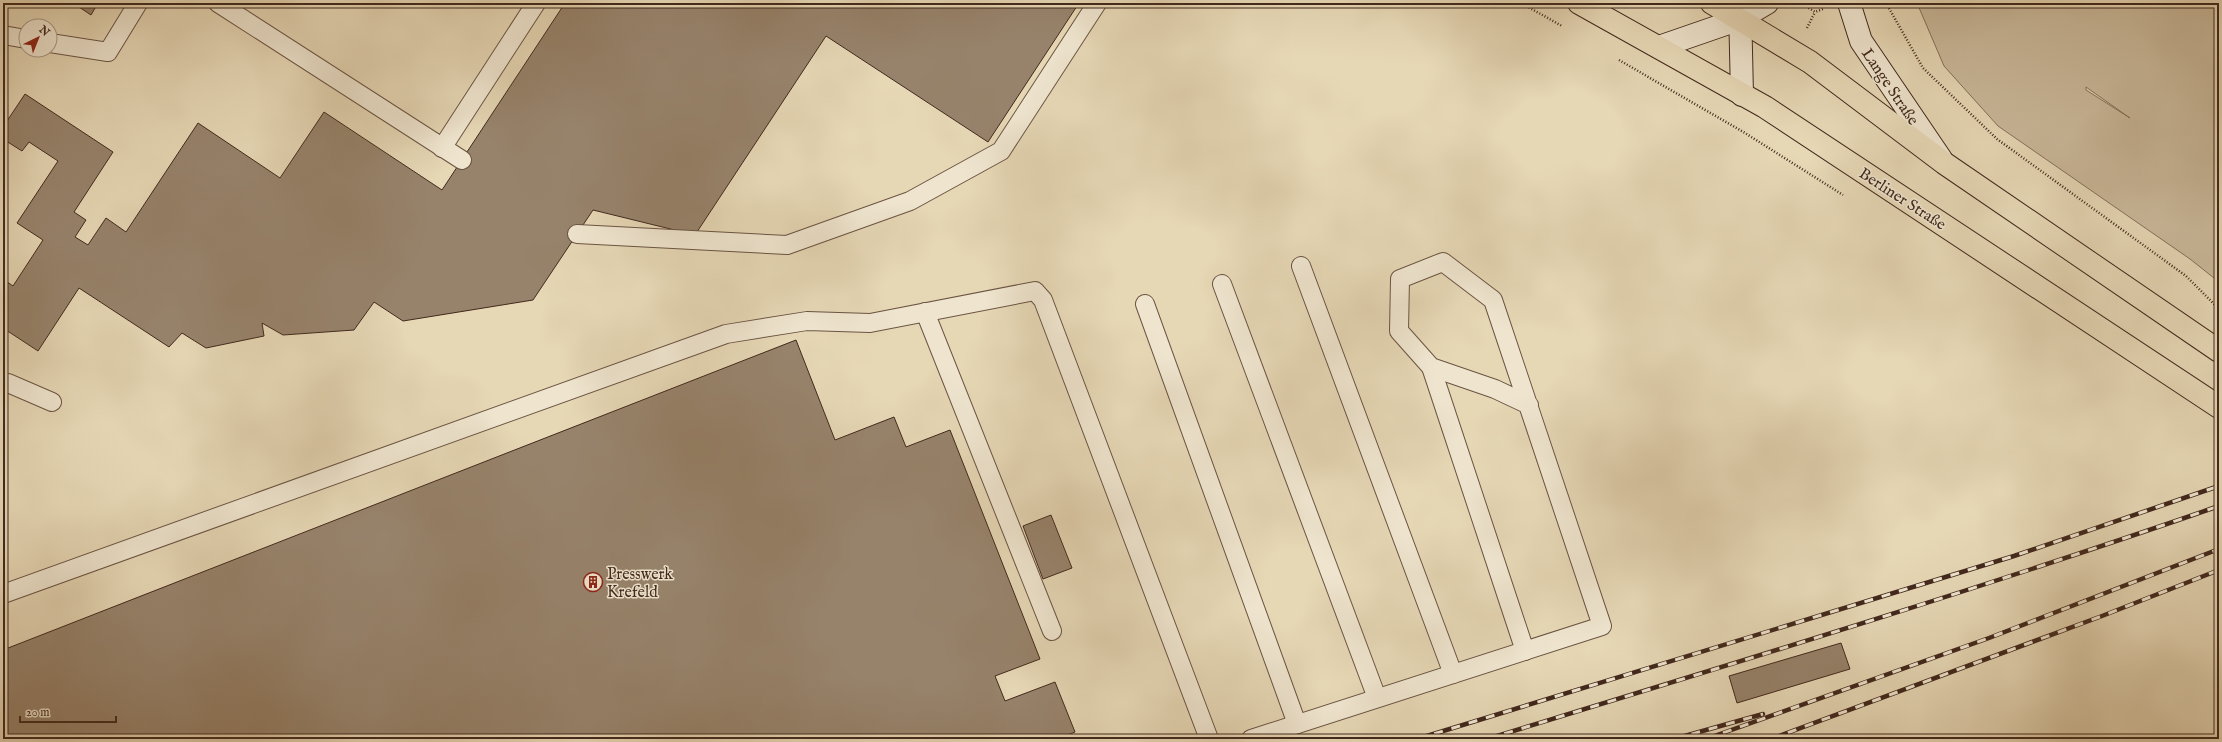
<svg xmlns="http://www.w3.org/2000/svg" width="2222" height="742" font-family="'IM FELL English',serif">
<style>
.green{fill:#cab99b;stroke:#86715c;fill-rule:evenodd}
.building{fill:#97836c;stroke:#42291d}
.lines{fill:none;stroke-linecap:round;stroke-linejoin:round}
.lane-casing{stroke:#6b5443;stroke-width:20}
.secondary-casing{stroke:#42291d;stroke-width:24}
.primary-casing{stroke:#42291d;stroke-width:24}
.path{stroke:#42291d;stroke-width:2.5;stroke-dasharray:1 2;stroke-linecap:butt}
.lane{stroke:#efe5cf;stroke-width:18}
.secondary{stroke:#efe5cf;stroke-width:22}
.primary{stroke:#e6d7b5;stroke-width:22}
.rail-casing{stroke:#42291d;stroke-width:4.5}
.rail{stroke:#efe5cf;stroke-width:3;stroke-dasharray:9;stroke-linecap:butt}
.labels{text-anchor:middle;stroke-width:3;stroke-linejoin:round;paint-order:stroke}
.street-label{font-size:16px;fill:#42291d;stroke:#efe5cf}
.poi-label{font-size:16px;fill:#42291d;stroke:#efe5cf;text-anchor:start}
</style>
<rect width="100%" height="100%" fill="#e6d7b5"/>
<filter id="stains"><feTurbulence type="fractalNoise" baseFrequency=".005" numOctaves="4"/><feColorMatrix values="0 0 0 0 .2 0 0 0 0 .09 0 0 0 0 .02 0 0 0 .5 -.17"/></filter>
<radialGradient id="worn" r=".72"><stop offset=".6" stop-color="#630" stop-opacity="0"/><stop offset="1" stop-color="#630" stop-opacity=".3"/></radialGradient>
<path class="green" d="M 1917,3 L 2219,3 L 2219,282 L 2190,259 L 1998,126 L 1944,66 ZM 2086,87 L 2130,118 L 2086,90 Z"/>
<g class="building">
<polygon points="73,3 98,3 91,15"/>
<polygon points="565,3 1079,3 988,142 826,36 695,235 593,210 533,300 403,321 374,302 354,330 283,335 262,323 264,336 206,348 182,333 169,347 79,288 38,351 3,328 3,279 13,286 43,240 17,223 58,161 29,142 22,151 3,139 3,127 25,94 113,152 74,212 86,220 75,237 88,245 106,218 126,232 198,123 280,178 324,112 442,190"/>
<polygon points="796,340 835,440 894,417 906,447 950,430 1040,659 995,676 1005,701 1055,682 1075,732 1058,739 3,739 3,650"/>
<polygon points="1051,515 1072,568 1043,579 1023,526"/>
<polygon points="1841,643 1850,669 1737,703 1729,676"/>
</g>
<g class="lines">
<defs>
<g id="lane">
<polyline points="218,3 462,160"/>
<polyline points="3,35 26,39"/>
<polyline points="50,43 108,52 138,3"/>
<polyline points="442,148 536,3"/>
<polyline points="577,234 787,245 910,201 1001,151 1097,3"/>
<polyline points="1301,266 1453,674"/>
<polyline points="1222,284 1377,698"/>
<polyline points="1145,304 1297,724"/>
<polyline points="925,312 1052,631"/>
<polyline points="1431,367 1525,651"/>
<polyline points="3,384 8,383 52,402"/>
<polyline points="3,594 726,334 807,321 870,323 1035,291 1043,300 1209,739"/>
<polyline points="1251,739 1602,626 1493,300 1443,262 1400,279 1399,331 1431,367 1495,389 1529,405"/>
</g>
<g id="secondary">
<polyline points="1849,3 1861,41 1941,159"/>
<polyline points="1740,7 1742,95"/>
<polyline points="1659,47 1740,19 1767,3"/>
</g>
<g id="primary">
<polyline points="1579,3 1765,107 2219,407"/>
<polyline points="1712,3 1810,62 1944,163 2219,351"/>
</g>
</defs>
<use href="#lane" class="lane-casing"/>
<use href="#secondary" class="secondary-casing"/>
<use href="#primary" class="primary-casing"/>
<g class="path">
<polyline points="1521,3 1562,26"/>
<polyline points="1801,3 1815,12 1823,9"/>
<polyline points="1886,3 1923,68 1997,139 2186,276 2219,309"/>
<polyline points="1807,28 1815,12"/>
<polyline points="1619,60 1745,133 1843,195"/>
</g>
<use href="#lane" class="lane"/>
<use href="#secondary" class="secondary"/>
<use href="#primary" class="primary"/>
<defs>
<g id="rail">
<polyline points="1417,739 2014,556 2219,486"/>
<path d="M 1487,739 C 1732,664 1977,590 2219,506"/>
<polyline points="1674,739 1763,714"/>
<polyline points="1706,739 1989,638 2219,549"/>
<polyline points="1771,739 2102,616 2219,570"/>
</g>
</defs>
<use href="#rail" class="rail-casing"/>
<use href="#rail" class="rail"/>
</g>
<defs>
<symbol id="building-ring" viewBox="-11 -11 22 22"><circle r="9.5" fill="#efe5cf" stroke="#8f2418" stroke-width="1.5"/><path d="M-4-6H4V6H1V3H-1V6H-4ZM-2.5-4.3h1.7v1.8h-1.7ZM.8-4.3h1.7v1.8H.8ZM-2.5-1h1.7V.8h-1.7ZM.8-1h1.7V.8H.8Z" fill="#8f2418"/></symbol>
</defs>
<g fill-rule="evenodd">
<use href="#building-ring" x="582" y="571" width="22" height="22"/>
</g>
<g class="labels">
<g class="street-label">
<text transform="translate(1891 86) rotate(56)" y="6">Lange Straße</text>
<text transform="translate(1903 198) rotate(33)" y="6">Berliner Straße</text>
</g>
<g class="poi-label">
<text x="607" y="579">Presswerk<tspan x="607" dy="18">Krefeld</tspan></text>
</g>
</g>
<rect width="2222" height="742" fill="none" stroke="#e6d7b5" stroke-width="16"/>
<rect x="4" y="4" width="2214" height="734" fill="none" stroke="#42291d" stroke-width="2"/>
<rect x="8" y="8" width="2206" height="726" fill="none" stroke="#42291d"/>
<g transform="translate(38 38) rotate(43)"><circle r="19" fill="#efe5cf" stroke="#aa9a88"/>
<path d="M0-3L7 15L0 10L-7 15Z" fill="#8f2418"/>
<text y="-6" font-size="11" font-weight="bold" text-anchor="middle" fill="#42291d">N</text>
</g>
<path d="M20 716v6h96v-6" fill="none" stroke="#42291d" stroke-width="2"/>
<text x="26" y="716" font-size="12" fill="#42291d" stroke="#efe5cf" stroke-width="3" paint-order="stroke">20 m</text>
<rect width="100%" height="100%" filter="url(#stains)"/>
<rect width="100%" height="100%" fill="url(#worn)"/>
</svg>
